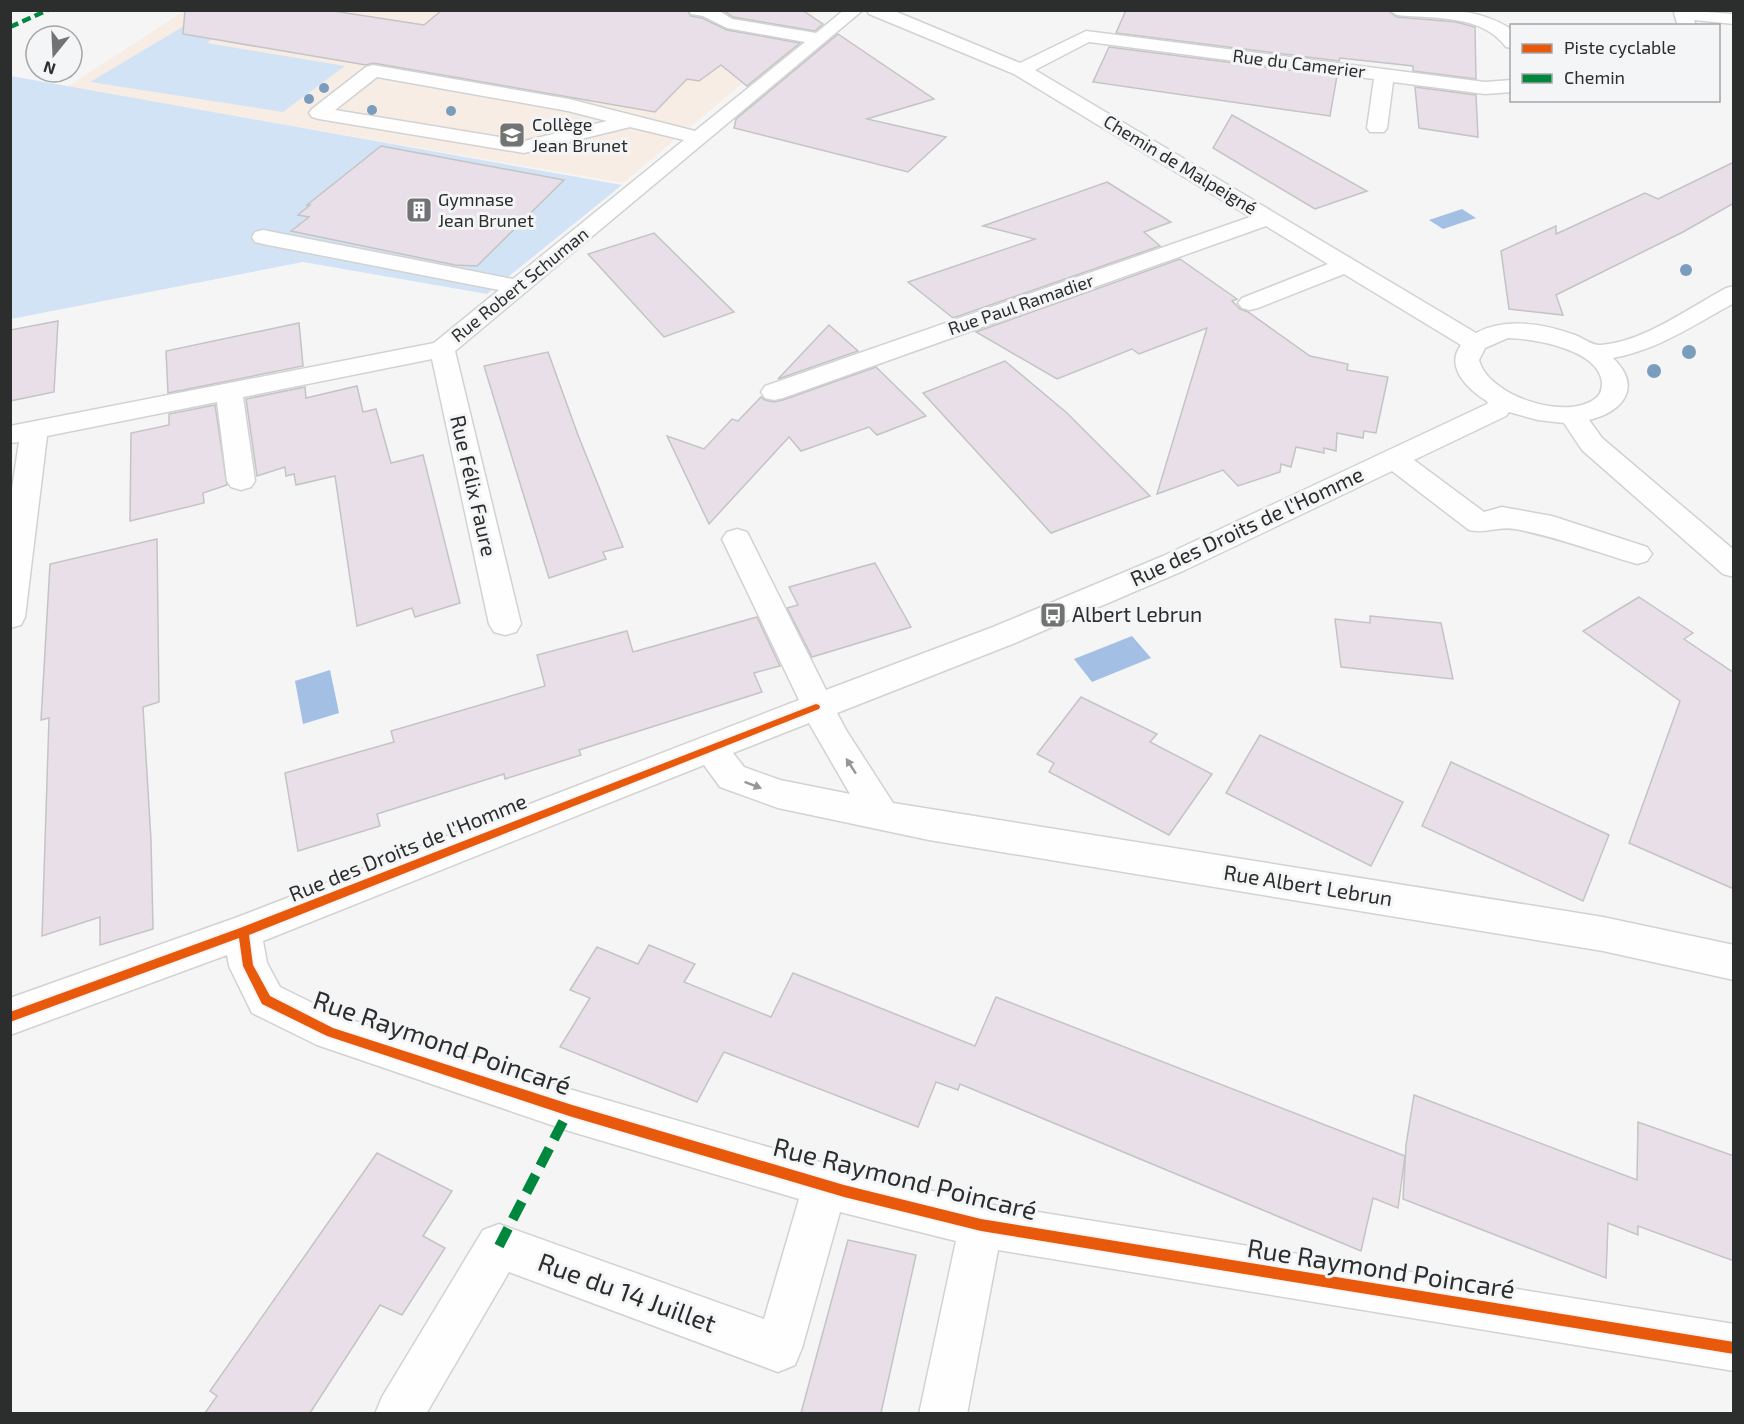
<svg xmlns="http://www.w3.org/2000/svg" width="1744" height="1424" font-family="'Exo 2',sans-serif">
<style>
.education{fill:#f8ede5}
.green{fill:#d3e3f6}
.water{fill:#a4bfe4}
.building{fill:#e8dfe9;stroke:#c4c4c4;stroke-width:1.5}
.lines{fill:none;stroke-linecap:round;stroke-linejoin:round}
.minor-casing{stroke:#d2d2d2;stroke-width:3}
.minor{fill:#fefefe;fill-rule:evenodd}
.quiet-far1{stroke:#00873e;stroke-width:4.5;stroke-dasharray:9 4.5;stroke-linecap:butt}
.quiet{stroke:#00873e;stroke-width:10;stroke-dasharray:20 10;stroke-linecap:butt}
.cycleway-casing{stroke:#f4f5f6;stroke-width:4}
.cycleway{fill:#e8590c;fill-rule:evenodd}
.tree{fill:#7a9dbe}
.oneway{fill:#959696}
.labels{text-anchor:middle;stroke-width:6;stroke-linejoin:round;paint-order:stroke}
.far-street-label{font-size:18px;fill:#2c2d2d;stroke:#f4f5f6}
.far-poi-label{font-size:18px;fill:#2c2d2d;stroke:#f4f5f6;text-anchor:start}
.street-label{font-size:21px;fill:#2c2d2d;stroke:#f4f5f6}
.poi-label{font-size:21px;fill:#2c2d2d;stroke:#f4f5f6;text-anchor:start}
.near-street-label{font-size:26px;fill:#2c2d2d;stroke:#f4f5f6}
</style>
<rect width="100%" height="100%" fill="#f5f5f5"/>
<polygon class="education" points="184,11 817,11 775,56 623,183 67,87"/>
<g class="green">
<polygon points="189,23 224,28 207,43 345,66 283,112 90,82"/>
<polygon points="11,76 622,185 487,294 303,262 11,319"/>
</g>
<g class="water">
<polygon points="1462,209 1476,218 1443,229 1429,220"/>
<polygon points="1132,636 1151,658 1092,682 1074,659"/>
<polygon points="330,670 339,713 303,724 295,681"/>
</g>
<g class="building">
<polygon points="185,10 327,10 424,25 442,10 687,10 691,16 702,18 727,30 800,43 747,86 721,65 699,81 687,79 655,112 373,63 366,65 183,34"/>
<polygon points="723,10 802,10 823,24 815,31 733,17"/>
<polygon points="1126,10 1387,10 1397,17 1456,22 1475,27 1476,79 1413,71 1413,66 1340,58 1339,61 1116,33"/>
<polygon points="838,34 934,99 867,119 946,137 908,172 734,128 736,119"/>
<polygon points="1109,47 1337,76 1330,116 1093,82"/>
<polygon points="1415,87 1476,95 1478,137 1419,128"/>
<polygon points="1232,115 1367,191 1315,209 1213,148"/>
<polygon points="381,146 564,180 477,266 455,265 291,231 309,217 298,215 310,205 307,205"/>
<polygon points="1734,162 1734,203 1683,232 1556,295 1563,315 1509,309 1501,251 1556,226 1556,234 1645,193 1658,199"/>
<polygon points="1107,182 1171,222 1144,232 1160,246 953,318 908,282 1035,239 983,226"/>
<polygon points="654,233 734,312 664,337 588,254"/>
<polygon points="1180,259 1237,299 1232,301 1240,309 1248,312 1310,356 1348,364 1347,370 1388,377 1376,433 1364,431 1363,438 1337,433 1336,451 1324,448 1324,453 1296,447 1291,467 1281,464 1280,472 1238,486 1223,470 1157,494 1207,328 1139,354 1132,349 1057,379 976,332"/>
<polygon points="58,321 54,392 10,401 10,330"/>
<polygon points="299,323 303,366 168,393 166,351"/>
<polygon points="829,325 858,351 778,379"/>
<polygon points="548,352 578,435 623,547 603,552 606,559 549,578 484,366"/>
<polygon points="1005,361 1067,413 1150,496 1051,533 923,393"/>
<polygon points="876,367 926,416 877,435 869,427 801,451 789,437 709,524 667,436 704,449 732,419 738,421 761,397 765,400 774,402 783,400"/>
<polygon points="357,386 363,412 376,409 391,463 423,455 460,603 415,617 412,608 357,626 335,476 296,485 294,474 286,476 285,467 257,476 246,399 305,387 306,398"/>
<polygon points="215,405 227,485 203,493 204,503 130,521 131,433 169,425 169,414"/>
<polygon points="157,539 159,702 143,707 151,840 153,929 100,945 100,917 42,936 49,718 41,720 50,564"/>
<polygon points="875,563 911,627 812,657 787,608 798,605 789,587"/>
<polygon points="1639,597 1693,633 1684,639 1734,673 1734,889 1629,843 1680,701 1583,631"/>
<polygon points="1370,616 1441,623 1453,679 1341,667 1335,619 1370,623"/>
<polygon points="757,617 780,666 754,673 762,692 579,750 581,755 505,779 504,774 377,814 380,826 298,851 285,773 394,742 391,731 545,686 537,655 627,631 633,652"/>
<polygon points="1081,697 1157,734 1150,742 1212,774 1169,835 1049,772 1054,763 1037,754"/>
<polygon points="1260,735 1403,802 1371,866 1226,793"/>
<polygon points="1451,762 1609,835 1583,901 1422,826"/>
<polygon points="649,945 695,964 684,982 771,1017 793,973 975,1046 996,997 1405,1156 1398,1208 1373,1198 1361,1251 960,1084 958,1090 936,1082 918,1127 724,1052 697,1102 560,1047 590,998 570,990 597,947 638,964"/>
<polygon points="1414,1095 1637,1180 1638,1122 1734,1156 1734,1261 1638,1226 1638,1235 1608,1223 1606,1278 1403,1199 1406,1145"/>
<polygon points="377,1153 452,1191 423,1236 445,1248 402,1315 380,1305 310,1413 205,1413 217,1396 210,1391"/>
<polygon points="848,1240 916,1255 881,1413 801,1413"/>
</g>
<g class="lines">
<defs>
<g id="minor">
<path d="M 689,10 L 718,10 L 732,19 L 816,33 L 844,10 L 863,10 L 455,351 L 521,624 L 516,632 L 505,635 L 494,632 L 489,624 L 432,359 L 243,397 L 255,481 L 251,487 L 241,490 L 231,487 L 227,481 L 217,402 L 47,436 L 25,617 L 21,625 L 10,628 L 10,502 L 19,442 L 10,443 L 10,426 L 434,343 L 499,290 L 263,244 L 255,242 L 252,237 L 255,232 L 263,230 L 513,279 L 684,140 L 630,127 L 524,153 L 319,119 L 312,117 L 309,113 L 312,109 L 366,67 L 373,65 L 569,99 L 695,131 L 805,42 L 727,28 L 703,16 L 691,14 ZM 377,77 L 568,111 L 607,121 L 524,141 L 335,110 Z"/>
<path d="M 867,10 L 892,10 L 1020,63 L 1086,31 L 1485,82 L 1512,80 L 1512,92 L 1485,94 L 1393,82 L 1387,128 L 1384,132 L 1370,132 L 1367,128 L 1374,79 L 1089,42 L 1035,70 L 1476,333 C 1506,317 1545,324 1575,335 C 1583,338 1593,346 1601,345 C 1643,342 1689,308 1726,288 L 1734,286 L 1734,303 C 1694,325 1657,350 1613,358 C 1643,387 1623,412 1589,420 L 1602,438 L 1734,550 L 1734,577 L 1723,574 L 1582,450 L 1564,423 L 1538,420 L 1509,412 L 1506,416 L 1414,460 L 1484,512 L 1502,507 L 1552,516 L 1647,547 L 1652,554 L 1647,561 L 1637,564 C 1596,552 1557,537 1515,529 C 1498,526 1485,534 1469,530 L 1392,471 L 1185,570 L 1015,643 L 837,713 L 846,730 L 893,803 L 1603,917 L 1734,945 L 1734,980 L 1603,951 L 929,840 L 778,808 L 720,787 L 704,765 L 263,941 L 267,963 L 280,987 L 339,1016 L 569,1089 L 844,1169 L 981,1203 L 1734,1324 L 1734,1371 L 998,1250 L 967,1414 L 919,1414 L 956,1241 L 840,1212 L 802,1348 L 795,1365 L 778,1372 L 509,1272 L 426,1414 L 375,1414 L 382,1397 L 483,1230 L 499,1224 L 764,1319 L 799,1199 L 569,1131 L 317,1045 L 252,1013 L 229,966 L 227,955 L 10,1035 L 10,998 L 235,918 L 799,700 L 722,539 L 727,532 L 737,529 L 747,532 L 826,690 L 993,627 L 1163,556 L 1487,404 L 1488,402 C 1469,390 1444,368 1461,345 L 1344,274 L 1258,308 L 1250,310 L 1242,308 L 1238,303 L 1242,298 L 1328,264 L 1266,226 L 783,398 L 774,400 L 765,398 L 761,392 L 765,386 L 1250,217 L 1014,74 L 869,14 ZM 1508,338 C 1534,339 1598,349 1602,382 C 1602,389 1601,394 1596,398 C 1567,422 1488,396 1479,360 L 1485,348 ZM 809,723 L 850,794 L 780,780 L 744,767 L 733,753 Z"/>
<path d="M 1389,10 C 1430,10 1474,5 1511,29 L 1512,48 L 1506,47 C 1482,14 1434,19 1397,15 Z"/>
<polygon points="1676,10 1734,14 1734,24 1694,20 1696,26 1678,26 1674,13"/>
</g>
</defs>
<use href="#minor" class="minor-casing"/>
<use href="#minor" class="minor"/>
<polyline class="quiet-far1" points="10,27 48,10"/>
<polyline class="quiet" points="499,1246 569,1110"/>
<defs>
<polygon id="cycleway" points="816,704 819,705 820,707 819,709 249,935 253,965 270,996 333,1028 569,1104 844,1185 981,1219 1734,1342 1734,1354 981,1231 844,1197 569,1116 327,1036 262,1004 243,966 239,938 10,1022 10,1012 240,928"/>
</defs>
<use href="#cycleway" class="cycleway-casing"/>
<use href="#cycleway" class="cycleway"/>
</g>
<g class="tree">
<circle cx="324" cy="88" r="5"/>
<circle cx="309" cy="99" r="5"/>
<circle cx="372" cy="110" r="5"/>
<circle cx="451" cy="111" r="5"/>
<circle cx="510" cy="133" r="5"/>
<circle cx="1686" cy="270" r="6"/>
<circle cx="1689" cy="352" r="7"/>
<circle cx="1654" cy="371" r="7"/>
</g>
<defs><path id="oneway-solid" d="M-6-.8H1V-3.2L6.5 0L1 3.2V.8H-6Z" transform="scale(1.5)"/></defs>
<g class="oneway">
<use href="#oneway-solid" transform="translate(851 766) rotate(-123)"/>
<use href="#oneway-solid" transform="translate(753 785) rotate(21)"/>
</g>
<defs>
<symbol id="school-square" viewBox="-11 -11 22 22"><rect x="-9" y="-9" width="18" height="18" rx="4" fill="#727373" stroke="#f4f5f6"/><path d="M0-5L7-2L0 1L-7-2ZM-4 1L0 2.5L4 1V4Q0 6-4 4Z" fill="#fff"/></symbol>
<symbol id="building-square" viewBox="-11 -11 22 22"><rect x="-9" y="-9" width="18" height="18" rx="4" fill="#727373" stroke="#f4f5f6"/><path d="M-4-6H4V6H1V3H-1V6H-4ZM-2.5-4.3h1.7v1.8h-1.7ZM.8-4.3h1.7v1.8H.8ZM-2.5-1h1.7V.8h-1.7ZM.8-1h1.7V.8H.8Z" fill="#fff"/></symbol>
<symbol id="bus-square" viewBox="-11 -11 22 22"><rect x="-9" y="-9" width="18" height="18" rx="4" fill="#727373" stroke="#f4f5f6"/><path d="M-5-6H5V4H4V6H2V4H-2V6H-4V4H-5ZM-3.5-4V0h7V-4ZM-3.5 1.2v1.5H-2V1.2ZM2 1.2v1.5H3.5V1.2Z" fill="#fff"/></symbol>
</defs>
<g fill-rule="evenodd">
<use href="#school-square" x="497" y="120" width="30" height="30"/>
<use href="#building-square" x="404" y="195" width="30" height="30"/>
<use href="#bus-square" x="1038" y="600" width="30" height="30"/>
</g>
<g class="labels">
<g class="far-street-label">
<text transform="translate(1299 64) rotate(7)" y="6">Rue du Camerier</text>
<text transform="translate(1180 165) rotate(31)" y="6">Chemin de Malpeigné</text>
<text transform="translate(520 285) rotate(-39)" y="6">Rue Robert Schuman</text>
<text transform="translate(1021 305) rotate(-19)" y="6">Rue Paul Ramadier</text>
</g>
<g class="far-poi-label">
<text x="532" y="131">Collège<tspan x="532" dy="21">Jean Brunet</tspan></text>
<text x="438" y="206">Gymnase<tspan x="438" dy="21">Jean Brunet</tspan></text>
</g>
<g class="street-label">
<text transform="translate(473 486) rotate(77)" y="7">Rue Félix Faure</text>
<text transform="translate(1247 527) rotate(-25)" y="7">Rue des Droits de l'Homme</text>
<text transform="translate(408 848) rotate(-22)" y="7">Rue des Droits de l'Homme</text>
<text transform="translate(1308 886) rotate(9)" y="7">Rue Albert Lebrun</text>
</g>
<g class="poi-label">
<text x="1072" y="622">Albert Lebrun</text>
</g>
<g class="near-street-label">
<text transform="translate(442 1043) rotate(19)" y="9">Rue Raymond Poincaré</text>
<text transform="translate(905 1179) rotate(14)" y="9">Rue Raymond Poincaré</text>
<text transform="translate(1381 1269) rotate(9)" y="9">Rue Raymond Poincaré</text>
<text transform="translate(627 1293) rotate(20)" y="9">Rue du 14 Juillet</text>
</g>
</g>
<rect width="1744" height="1424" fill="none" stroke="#2c2d2d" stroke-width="24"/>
<rect x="1510" y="24" width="210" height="78" fill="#f4f5f6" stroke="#a4a5a6" stroke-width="1.5"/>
<rect x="1522" y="44" width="30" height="9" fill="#e8590c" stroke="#a4a5a6" stroke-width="1.5"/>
<text x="1564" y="54" font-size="18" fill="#2c2d2d">Piste cyclable</text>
<rect x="1522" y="74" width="30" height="9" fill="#00873e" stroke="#a4a5a6" stroke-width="1.5"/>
<text x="1564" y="84" font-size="18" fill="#2c2d2d">Chemin</text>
<g transform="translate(54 54) rotate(198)"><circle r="28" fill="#f4f5f6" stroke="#a4a5a6" stroke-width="1.5"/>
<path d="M0-4.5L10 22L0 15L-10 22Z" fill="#727373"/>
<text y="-9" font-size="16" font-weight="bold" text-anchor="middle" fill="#2c2d2d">N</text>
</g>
</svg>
